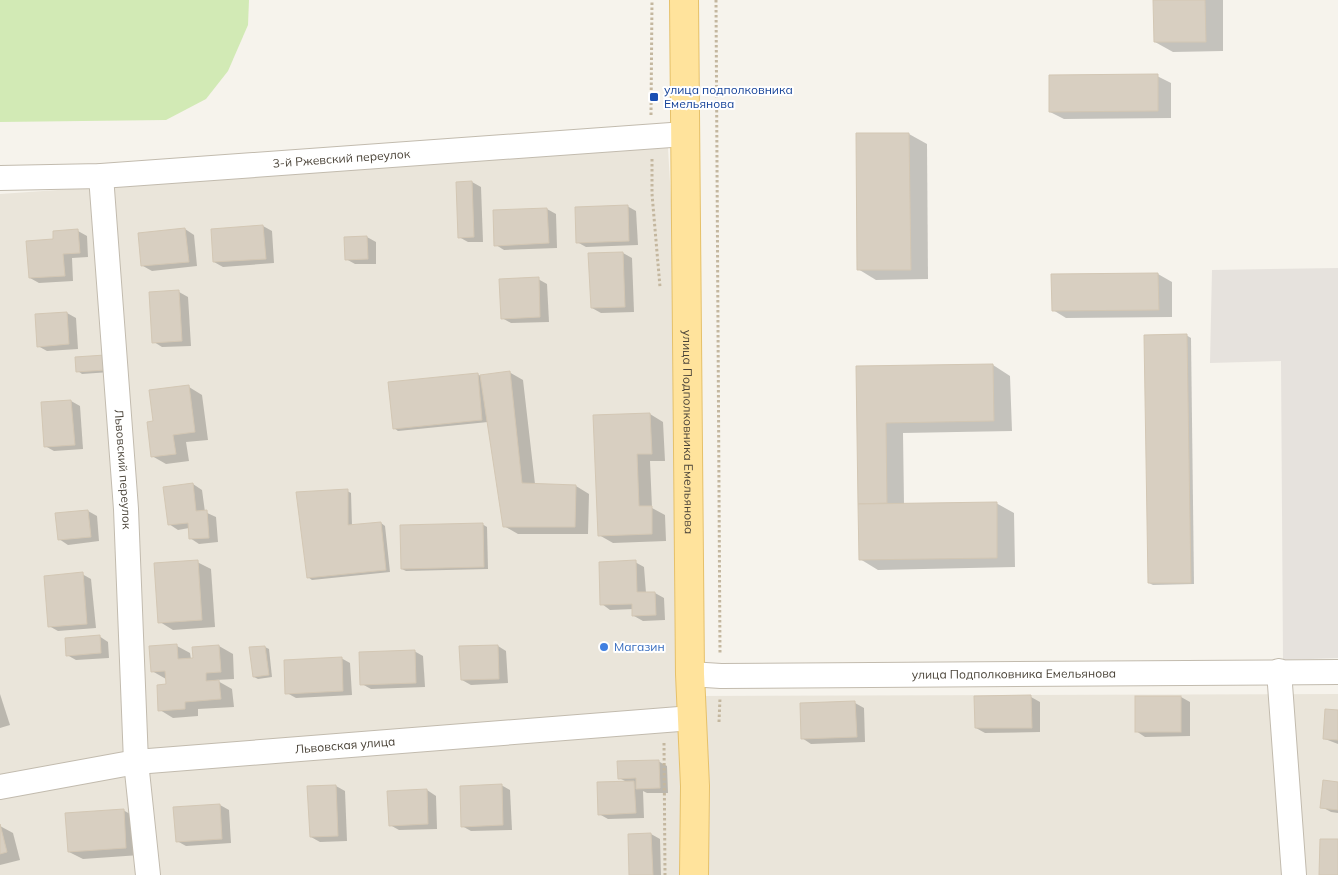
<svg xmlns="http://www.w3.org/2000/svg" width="1338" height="875" font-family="Mulish,sans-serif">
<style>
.residential{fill:#eae5da}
.industrial{fill:#e6e2dd}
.green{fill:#d2eab5}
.shadow{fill:#0003}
.building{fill:#d8cfc1;stroke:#d3c7b4}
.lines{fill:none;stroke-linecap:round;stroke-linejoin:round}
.street-casing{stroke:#c2bbae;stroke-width:26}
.primary-casing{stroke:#e6c16a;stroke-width:30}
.path{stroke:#c4b79f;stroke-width:3;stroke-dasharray:2.5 2.5;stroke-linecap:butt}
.street{stroke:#fff;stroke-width:24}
.primary{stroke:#ffe39c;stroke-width:28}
.transit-dot{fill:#1a4fb4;stroke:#fff;stroke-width:2}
.shop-dot{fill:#3f7fe0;stroke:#fff;stroke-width:2}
.labels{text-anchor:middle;stroke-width:4;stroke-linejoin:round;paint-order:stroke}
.transit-label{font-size:12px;fill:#164399;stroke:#fff;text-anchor:start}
.street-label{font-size:12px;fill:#4b4439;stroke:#fff}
.shop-label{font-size:12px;fill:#366cbe;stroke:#fff;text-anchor:start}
</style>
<rect width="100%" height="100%" fill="#f6f3ec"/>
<polygon class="residential" points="668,148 700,696 1338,694 1338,875 0,875 0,194"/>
<polygon class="industrial" points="1338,268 1338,658 1283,660 1281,361 1210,363 1212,270"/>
<polygon class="green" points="0,0 249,0 248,25 228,71 206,99 166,120 0,122"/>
<g class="shadow">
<polygon points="1154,0 1223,0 1223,51 1173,52 1155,42"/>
<polygon points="1157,76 1171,83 1171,118 1064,119 1050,112"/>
<polygon points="909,134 927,144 928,279 876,280 858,269 857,135"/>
<polygon points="472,182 481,187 483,242 468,242 459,237"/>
<polygon points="627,206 636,211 638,245 586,247 577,242"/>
<polygon points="547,209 556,214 557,248 504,250 496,245"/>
<polygon points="263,226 272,231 274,263 223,267 214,262 212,230"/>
<polygon points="185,229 194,235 197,266 152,271 143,266"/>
<polygon points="78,231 87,236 88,257 72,258 73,281 39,283 30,278 55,240"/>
<polygon points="367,237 376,242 376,264 355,264 346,259"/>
<polygon points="623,253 632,258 634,312 601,313 592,308"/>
<polygon points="1158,274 1172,282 1172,317 1066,318 1053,310 1052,275"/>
<polygon points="538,279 547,284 549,322 511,323 502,318"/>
<polygon points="179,292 188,297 191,346 162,347 154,342"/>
<polygon points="67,313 76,318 78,349 47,351 38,346"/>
<polygon points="1186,335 1191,338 1194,584 1153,585 1149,583"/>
<polygon points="105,356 110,372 82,374 78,371"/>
<polygon points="993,365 1010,376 1012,431 903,433 904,504 996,503 1014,513 1015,567 878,570 860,559 857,368"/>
<polygon points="509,372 523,380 535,484 576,486 589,494 588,534 518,534 504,526 488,422 398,431 394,428 477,374 481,376"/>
<polygon points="189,387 202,395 208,440 186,442 189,461 166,464 152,456 155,423"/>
<polygon points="71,401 80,406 83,449 54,451 45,446 42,403"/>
<polygon points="650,414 663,422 665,461 650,461 652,508 665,515 666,541 613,543 599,535"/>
<polygon points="193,484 202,490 205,512 216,517 218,542 199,544 190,538 189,528 178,530 169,524 165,488"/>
<polygon points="347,491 351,493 352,526 381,523 385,526 390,572 312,580 308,577"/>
<polygon points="88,511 97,516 99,541 68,545 59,539"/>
<polygon points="482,524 487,527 488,569 406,571 402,569"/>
<polygon points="197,562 211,569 215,627 173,630 160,622"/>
<polygon points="635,562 644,567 646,593 655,593 664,598 665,620 643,621 634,616 634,609 610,610 602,604"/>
<polygon points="82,574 91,579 96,628 58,631 49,626"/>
<polygon points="99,636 108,642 109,658 76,660 67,655"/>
<polygon points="177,646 190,653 191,659 219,646 233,654 234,679 216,680 232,689 234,707 198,709 198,716 173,718 160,710 168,685 166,679 152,671"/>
<polygon points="498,646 506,651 508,683 471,685 462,680"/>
<polygon points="265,647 269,649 272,677 258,679 254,677"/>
<polygon points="414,651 423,656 425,687 371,689 362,684"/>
<polygon points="341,658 350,663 352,695 296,698 287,693"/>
<polygon points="0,694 10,725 0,728"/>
<polygon points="976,697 1031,697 1040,702 1040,732 985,733 976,728"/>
<polygon points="1181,697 1190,702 1190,736 1145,737 1136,731"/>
<polygon points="855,703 864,708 865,742 811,744 802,738"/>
<polygon points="1338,711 1338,744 1325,739"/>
<polygon points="658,761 667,766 668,793 647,793 643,791 644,818 608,819 599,814 627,782 619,778"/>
<polygon points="1338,783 1338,813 1331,812 1322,807"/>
<polygon points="501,785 510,790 512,830 471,831 462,826"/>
<polygon points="336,786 345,791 347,841 320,842 311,837"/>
<polygon points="427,790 436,796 437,829 399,830 390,825"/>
<polygon points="220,805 229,810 231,843 186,846 177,841"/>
<polygon points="123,810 137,818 140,855 83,859 69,852"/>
<polygon points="0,826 13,833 20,860 0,865"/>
<polygon points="651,834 660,839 661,875 630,875"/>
</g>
<g class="building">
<polygon points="1153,0 1205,0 1206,42 1154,42"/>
<polygon points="1158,74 1158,111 1049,112 1049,75"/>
<polygon points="856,133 909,133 911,270 857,270"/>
<polygon points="472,181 474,237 458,238 456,182"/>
<polygon points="628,205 629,241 576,243 575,207"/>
<polygon points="547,208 549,243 494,246 493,210"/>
<polygon points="263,225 266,259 213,262 211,229"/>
<polygon points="185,228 189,262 141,266 138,233"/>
<polygon points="78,229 80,253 63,254 65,276 29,278 26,241 53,239 53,231"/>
<polygon points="367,236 368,259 345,260 344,237"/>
<polygon points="623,252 625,307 591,308 588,253"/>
<polygon points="1158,273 1159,310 1052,311 1051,274"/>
<polygon points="539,277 540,317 501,319 499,279"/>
<polygon points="179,290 182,341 152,343 149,292"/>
<polygon points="67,312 69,344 37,347 35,314"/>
<polygon points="1187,334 1191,583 1148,583 1144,335"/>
<polygon points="105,355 106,370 76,372 75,357"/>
<polygon points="993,364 994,421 886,423 887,503 858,504 856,366"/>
<polygon points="510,371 522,483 576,485 575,527 503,527 480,375"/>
<polygon points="478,373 482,420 393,429 388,382"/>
<polygon points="189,385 195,432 173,435 176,454 151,457 147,422 153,421 149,390"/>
<polygon points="71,400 75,445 44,447 41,402"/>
<polygon points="650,413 652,454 637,454 639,506 652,506 652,534 598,536 593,415"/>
<polygon points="193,483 196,511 207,510 209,538 189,539 188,523 168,525 163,487"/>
<polygon points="348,489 348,525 381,522 386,570 307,578 296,492"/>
<polygon points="997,502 997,558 859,560 858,504"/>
<polygon points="88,510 91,537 58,540 55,513"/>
<polygon points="483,523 484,567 401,569 400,525"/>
<polygon points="198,560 202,620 158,623 154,563"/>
<polygon points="636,560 637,592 655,592 656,615 632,616 632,604 600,605 599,562"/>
<polygon points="83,572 87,624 48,627 44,576"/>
<polygon points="100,635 101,653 66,656 65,638"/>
<polygon points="177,644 178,659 193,658 192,647 219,645 221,672 206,673 206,681 219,680 221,699 185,702 185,709 158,711 157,685 166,684 165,671 151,672 149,646"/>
<polygon points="498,645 499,679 461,680 459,646"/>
<polygon points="265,646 269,675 253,677 249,647"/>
<polygon points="415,650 416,683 360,685 359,652"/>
<polygon points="342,657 343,691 285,694 284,660"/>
<polygon points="1031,695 1032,728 975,728 974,696"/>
<rect x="1135" y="696" width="46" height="36"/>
<polygon points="855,701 857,737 801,739 800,703"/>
<polygon points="1325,709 1338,710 1338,740 1323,739"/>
<polygon points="659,760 660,788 636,789 636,778 618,779 617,761"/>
<polygon points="1323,780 1338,782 1338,810 1320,808"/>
<polygon points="634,781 636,813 598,815 597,782"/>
<polygon points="502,784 503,825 461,827 460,786"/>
<polygon points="336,785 338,836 310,837 307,786"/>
<polygon points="427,789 428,824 389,826 387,791"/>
<polygon points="220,804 222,839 176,842 173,807"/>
<polygon points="124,809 126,848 68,852 65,813"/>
<polygon points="0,824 7,852 0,854"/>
<polygon points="651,833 653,875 629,875 628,834"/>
<polygon points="1320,839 1338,839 1338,875 1319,875"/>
</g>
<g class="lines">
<defs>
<g id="street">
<path id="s1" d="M 101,176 L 126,509 L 136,762 L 148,875"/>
<path id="s2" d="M 0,178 L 101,176 L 685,134"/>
<polyline points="1279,671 1294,875"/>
<path id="s3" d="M 690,674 L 721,676 L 1338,672"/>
<path id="s4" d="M 0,787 L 136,762 L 692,718"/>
</g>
<g id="primary">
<path id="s5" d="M 684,0 L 690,674 L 695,786 L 694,875"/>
</g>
</defs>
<use href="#street" class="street-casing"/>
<use href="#primary" class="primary-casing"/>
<g class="path">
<polyline points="716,0 720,654"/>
<polyline points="651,115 652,0"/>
<polyline points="652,159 652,194 660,287"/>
<polyline points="719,722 720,698"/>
<polyline points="664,743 665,875"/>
</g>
<use href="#street" class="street"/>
<use href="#primary" class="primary"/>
</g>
<rect class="transit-dot" x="649" y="92" width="10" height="10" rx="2.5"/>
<circle class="shop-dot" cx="604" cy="647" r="5"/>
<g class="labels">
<g class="transit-label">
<text x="664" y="94">улица подполковника<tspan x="664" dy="14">Емельянова</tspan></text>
</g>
<g class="street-label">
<text dy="4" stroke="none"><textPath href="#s2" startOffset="342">3-й Ржевский переулок</textPath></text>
<text dy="4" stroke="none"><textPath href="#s5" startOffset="432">улица Подполковника Емельянова</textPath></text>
<text dy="4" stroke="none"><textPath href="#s1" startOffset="294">Львовский переулок</textPath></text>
<text dy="4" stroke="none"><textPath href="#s3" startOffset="324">улица Подполковника Емельянова</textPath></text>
<text dy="4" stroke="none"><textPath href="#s4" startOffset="348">Львовская улица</textPath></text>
</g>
<g class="shop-label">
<text x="614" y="651">Магазин</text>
</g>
</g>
</svg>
